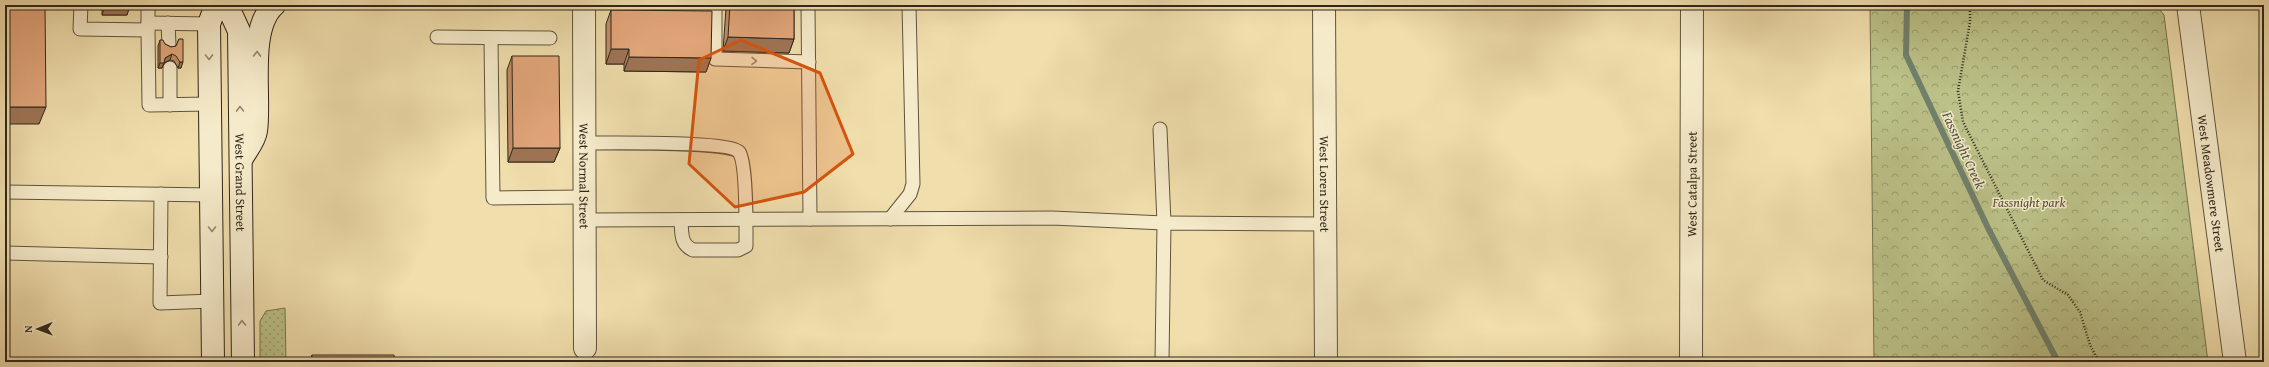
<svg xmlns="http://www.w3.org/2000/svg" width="2269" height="367" font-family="'Gentium Book Plus',serif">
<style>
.grass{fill:url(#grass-dots);stroke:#757451}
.forest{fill:url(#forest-crowns);stroke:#757451}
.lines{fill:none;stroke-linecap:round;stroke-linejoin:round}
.stream{stroke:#70816d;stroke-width:6}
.lane-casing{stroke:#5f543e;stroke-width:15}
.street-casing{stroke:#5f543e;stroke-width:24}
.secondary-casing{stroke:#2f261a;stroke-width:24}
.path{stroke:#2f261a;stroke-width:2.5;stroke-dasharray:1 2;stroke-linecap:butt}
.lane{stroke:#f5eac9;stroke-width:13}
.street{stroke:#f5eac9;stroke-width:22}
.secondary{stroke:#f5eac9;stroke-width:22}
.wall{fill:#c28f69;stroke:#2f261a}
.shaded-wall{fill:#9e7455;stroke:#2f261a}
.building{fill:#e2a67a;stroke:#2f261a}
.oneway{stroke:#928872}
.marked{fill:#d6540d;fill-opacity:0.2;stroke:#d6540d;stroke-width:3;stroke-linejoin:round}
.labels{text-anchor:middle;stroke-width:3;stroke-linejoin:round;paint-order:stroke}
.street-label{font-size:13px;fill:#2f261a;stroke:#f5eac9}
.park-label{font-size:13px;font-style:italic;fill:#524d36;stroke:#f5eac9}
.water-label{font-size:14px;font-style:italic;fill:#4f5344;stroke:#f5eac9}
</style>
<defs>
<pattern id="grass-dots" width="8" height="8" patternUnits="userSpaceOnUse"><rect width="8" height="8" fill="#bbc188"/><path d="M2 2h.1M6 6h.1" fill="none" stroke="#989d6e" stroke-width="1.8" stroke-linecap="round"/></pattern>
<pattern id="forest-crowns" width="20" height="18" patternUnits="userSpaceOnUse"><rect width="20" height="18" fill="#bbc188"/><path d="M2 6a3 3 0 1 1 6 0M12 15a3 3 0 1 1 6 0" fill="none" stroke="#989d6e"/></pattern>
</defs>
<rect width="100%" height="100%" fill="#f0deac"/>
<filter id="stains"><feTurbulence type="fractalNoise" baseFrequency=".005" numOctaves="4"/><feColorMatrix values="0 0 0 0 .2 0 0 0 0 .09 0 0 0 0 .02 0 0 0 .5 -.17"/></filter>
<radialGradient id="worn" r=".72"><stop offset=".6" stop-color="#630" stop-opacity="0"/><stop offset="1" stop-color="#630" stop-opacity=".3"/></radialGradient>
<polygon class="grass" points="285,308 286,362 260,362 260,321 266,311"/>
<polygon class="forest" points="1870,5 2156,5 2164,15 2208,362 1874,362"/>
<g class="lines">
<polyline class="stream" points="1907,5 1906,55 1988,228 2058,362"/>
<defs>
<g id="lane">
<polyline points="81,5 80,29 148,30 148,5"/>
<polyline points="715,5 715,59 809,62"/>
<polyline points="808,5 810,219"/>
<polyline points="148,23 209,24"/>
<polyline points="168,23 169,45"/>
<polyline points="148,30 149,105 210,104"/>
<polyline points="437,37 550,38"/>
<polyline points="491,39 493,198 585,197"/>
<polyline points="170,68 170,105"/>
<path d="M 585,143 C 606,143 730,141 739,152 C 747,163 746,230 746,246 L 738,250 L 693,250 C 680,244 682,233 681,220"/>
<polyline points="5,192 212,195"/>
<polyline points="161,194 160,303 212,301"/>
<polyline points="890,219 910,194 913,184 909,5"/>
<polyline points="585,220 1052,218 1164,223 1160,129"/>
<polyline points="5,253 161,257"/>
<polyline points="1162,362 1164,223 1325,224"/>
</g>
<g id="street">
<path id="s1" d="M 584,5 L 585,348"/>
<path id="s2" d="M 1324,5 L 1326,362"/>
<path id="s3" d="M 2188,5 L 2235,362"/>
<path id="s4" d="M 1691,362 L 1692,5"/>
</g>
<g id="secondary">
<path id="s5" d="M 227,5 L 239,31 L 243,362"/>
<path d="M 242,158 C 246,151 255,140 256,131 C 261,98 247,29 274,5"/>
<polyline points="213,362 209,24 216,5"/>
</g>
</defs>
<use href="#lane" class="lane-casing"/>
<use href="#street" class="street-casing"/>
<use href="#secondary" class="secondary-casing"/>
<polyline class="path" points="1970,5 1970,22 1958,91 1963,122 2043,280 2068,295 2080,312 2090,345 2099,362"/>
<use href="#lane" class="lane"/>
<use href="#street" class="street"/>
<use href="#secondary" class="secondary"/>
</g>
<g class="wall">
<polygon points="102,5 130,5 127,15 102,15"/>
<polygon points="727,5 794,5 794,39 789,53 723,51 726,8"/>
<polygon points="611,10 711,58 706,72 624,71 624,64 606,64 606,24"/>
<polygon points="179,39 181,68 178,68 174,61 170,60 164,63 162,68 158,68 158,46 160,40 165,44 171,47 176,46"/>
<polygon points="512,56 560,148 554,162 508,162 507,70"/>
<polygon points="312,355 312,362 310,362"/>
</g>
<g class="shaded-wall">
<polygon points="105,5 130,5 127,15 102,15"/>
<polygon points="728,37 794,39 789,53 723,51"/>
<polygon points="611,49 629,49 624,64 606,64"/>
<polygon points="172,54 170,60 164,63 162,68 158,68 160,63 165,58"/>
<polygon points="629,57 711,58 706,72 624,71"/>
<polygon points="180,62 183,62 181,68 178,68"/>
<polygon points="5,107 46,107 39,124 5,124"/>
<polygon points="513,148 560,148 554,162 508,162"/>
</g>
<g class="building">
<polygon points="5,5 45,5 46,107 5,107"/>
<polygon points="730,5 794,5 794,39 728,37"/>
<polygon points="611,10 712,11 711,58 629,57 629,49 611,49"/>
<polygon points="179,39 183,39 183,62 180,62 176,56 172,54 165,58 164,63 160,63 160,40 163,40 165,44 171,47 176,46"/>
<polygon points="512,56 559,56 560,148 513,148"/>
<polygon points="312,355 394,355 395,362 312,362"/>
</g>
<defs><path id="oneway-chevron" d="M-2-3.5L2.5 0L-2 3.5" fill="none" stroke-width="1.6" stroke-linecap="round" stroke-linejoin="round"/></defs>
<g class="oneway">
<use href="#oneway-chevron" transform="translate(257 54) rotate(-89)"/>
<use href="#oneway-chevron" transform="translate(209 57) rotate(89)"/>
<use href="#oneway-chevron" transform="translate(754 61) rotate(1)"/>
<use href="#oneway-chevron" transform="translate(240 109) rotate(-91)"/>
<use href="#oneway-chevron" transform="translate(212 229) rotate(90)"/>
<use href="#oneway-chevron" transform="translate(242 323) rotate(-91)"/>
</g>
<path class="marked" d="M 741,40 L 820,73 L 853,154 L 804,192 L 735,207 L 689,164 L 699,60 Z"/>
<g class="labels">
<g class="street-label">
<text dy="5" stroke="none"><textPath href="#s1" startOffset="171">West Normal Street</textPath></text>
<text dy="5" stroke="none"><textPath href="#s5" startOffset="180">West Grand Street</textPath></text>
<text dy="5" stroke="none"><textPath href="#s2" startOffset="179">West Loren Street</textPath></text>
<text dy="5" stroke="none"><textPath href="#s4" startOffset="178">West Catalpa Street</textPath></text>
<text dy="5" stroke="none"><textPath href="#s3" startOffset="180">West Meadowmere Street</textPath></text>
</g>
<g class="park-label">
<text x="2029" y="207">Fassnight park</text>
</g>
<g class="water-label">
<text transform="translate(1964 150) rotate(65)" y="5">Fassnight Creek</text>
</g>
</g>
<rect width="2269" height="367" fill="none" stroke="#f0deac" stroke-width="20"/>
<rect x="6" y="6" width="2257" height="355" fill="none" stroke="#2f261a" stroke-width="2"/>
<rect x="10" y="10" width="2249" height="347" fill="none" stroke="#2f261a"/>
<g transform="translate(38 329) rotate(269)" stroke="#f5eac9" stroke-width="3" paint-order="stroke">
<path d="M0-3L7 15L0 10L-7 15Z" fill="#2f261a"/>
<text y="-6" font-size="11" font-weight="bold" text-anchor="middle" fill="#2f261a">N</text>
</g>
<rect width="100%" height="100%" filter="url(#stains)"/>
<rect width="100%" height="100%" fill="url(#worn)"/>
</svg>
